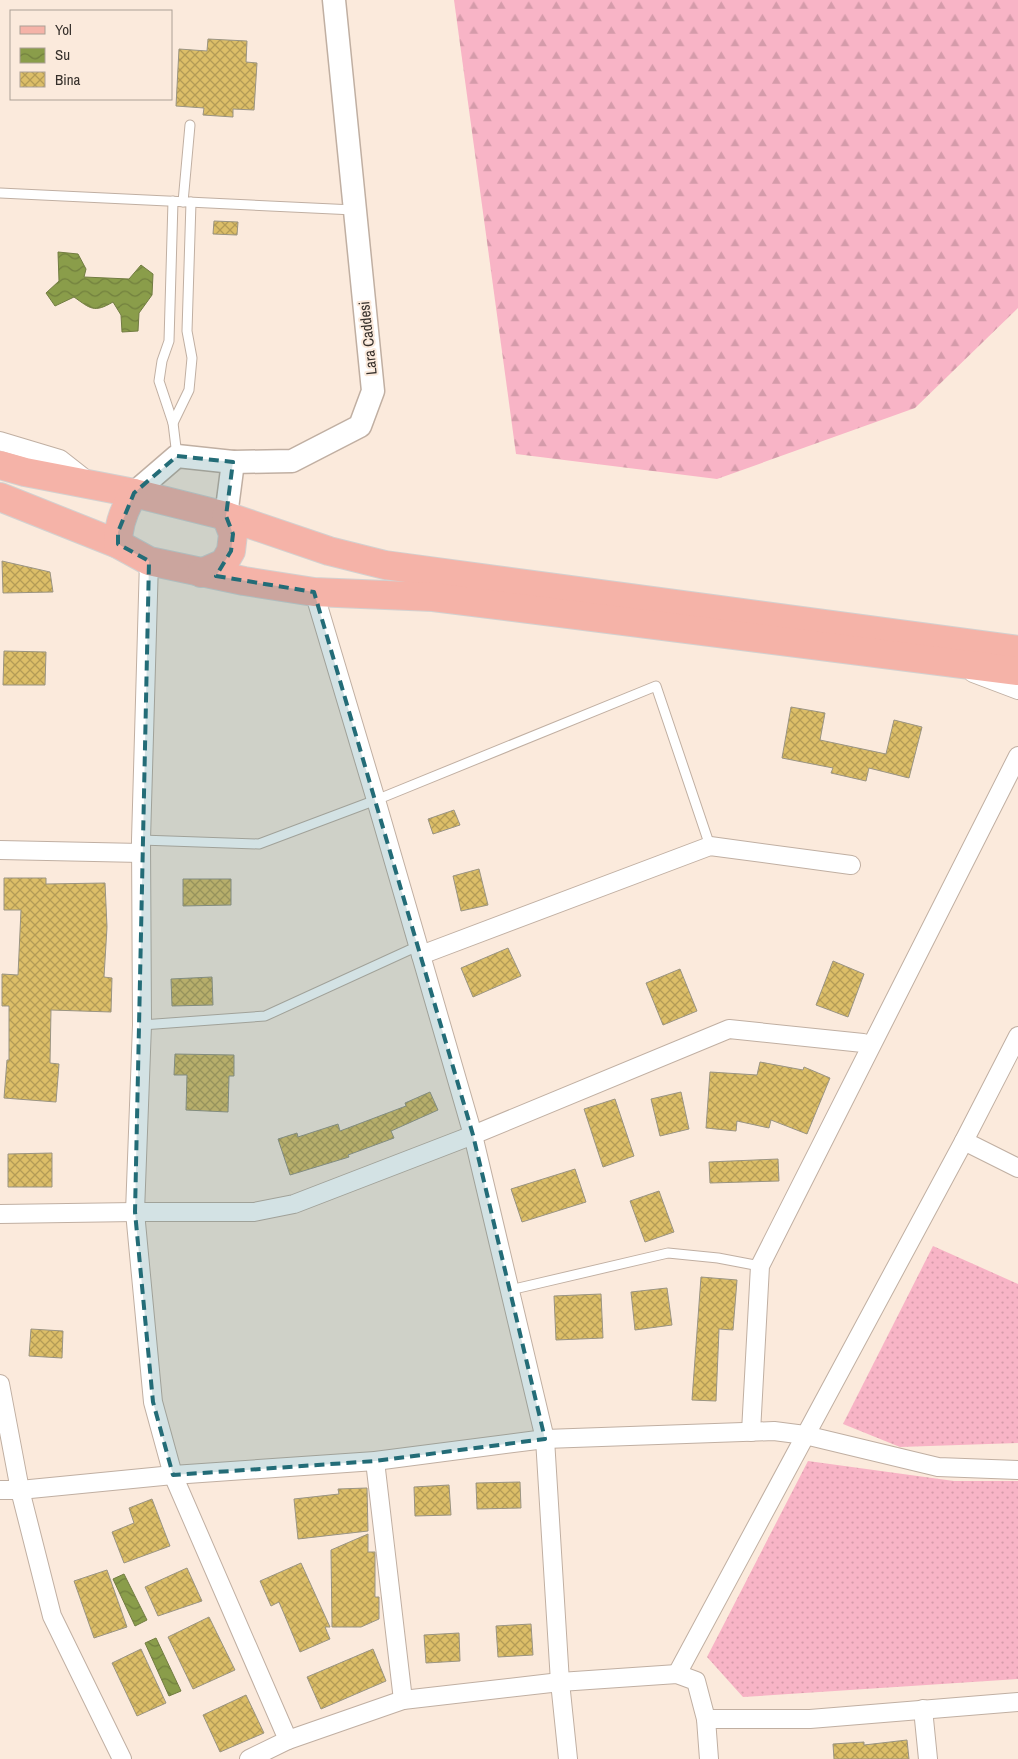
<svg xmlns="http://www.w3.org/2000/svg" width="1018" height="1759" font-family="'Archivo Narrow',sans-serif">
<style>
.grass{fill:url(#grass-dots)}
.forest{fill:url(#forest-firs)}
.water{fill:url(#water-waves);stroke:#717c41}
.building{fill:url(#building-cross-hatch);stroke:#9a9482}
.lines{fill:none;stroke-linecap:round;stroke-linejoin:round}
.service-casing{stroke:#c0afa2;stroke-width:11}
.minor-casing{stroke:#c0afa2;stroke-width:20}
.tertiary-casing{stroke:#c0afa2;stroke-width:25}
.primary-casing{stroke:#d3d1d0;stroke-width:30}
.service{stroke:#fff;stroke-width:9}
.minor{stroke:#fff;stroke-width:18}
.tertiary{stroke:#fff;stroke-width:22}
.primary{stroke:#f5b3a8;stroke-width:28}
.marked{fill:#236c77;fill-opacity:0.2;stroke:#236c77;stroke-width:4;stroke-dasharray:10 6;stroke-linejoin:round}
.labels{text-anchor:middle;stroke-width:4;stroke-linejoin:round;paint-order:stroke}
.street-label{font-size:15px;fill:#36302b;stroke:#fbeadc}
</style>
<defs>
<pattern id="grass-dots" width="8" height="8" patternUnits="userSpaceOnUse" patternTransform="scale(1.25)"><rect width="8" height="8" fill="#f8b4c6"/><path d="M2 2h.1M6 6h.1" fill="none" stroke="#d59baa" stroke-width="1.8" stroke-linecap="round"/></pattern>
<pattern id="forest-firs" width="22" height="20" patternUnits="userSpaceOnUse" patternTransform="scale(1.25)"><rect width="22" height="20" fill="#f8b4c6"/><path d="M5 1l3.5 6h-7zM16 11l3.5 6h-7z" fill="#d59baa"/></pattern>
<pattern id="water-waves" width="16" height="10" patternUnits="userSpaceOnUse" patternTransform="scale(1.25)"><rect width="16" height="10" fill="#8a9d4a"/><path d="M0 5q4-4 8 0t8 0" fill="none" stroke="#72803e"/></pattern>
<pattern id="building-cross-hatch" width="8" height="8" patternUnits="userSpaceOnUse" patternTransform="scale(1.25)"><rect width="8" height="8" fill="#dcbe68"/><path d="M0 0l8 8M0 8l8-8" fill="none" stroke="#b39b56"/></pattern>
</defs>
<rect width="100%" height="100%" fill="#fbeadc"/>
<g class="grass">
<polygon points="933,1246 1018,1284 1018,1443 900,1447 843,1424"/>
<polygon points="808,1461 954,1481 1018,1481 1018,1679 743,1697 707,1657"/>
</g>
<polygon class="forest" points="454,0 1018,0 1018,308 915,408 717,479 516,454"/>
<g class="water">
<path d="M 58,252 L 78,254 L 86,269 L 84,277 L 129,279 L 141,265 L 153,274 L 152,295 L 139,313 L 138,331 L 122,332 L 121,315 L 113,302 C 94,313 91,309 74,297 L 55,306 L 46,293 L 59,281 Z"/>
<polygon points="124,1574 147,1620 135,1626 113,1579"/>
<polygon points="156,1638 181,1691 169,1696 145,1643"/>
</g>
<g class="building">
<polygon points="208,39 247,41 246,62 257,63 254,110 233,109 233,117 203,115 204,108 176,106 179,49 207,51"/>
<polygon points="214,221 238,222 237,235 213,234"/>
<polygon points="2,561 50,572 53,592 3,593"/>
<polygon points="4,651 46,652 45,685 3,685"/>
<polygon points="791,707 825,713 820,740 886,754 894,720 922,727 909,778 869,768 866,781 831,773 833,768 782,758"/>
<polygon points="454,810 460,825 433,834 428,819"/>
<polygon points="479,869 488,905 461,911 453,876"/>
<polygon points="4,878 46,878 46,884 105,883 107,927 104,977 112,978 111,1012 51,1010 50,1063 59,1064 56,1102 4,1098 7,1060 9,1060 9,1006 2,1006 2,974 18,975 21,910 4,910"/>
<polygon points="183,879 231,879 231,905 183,906"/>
<polygon points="508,948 521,976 473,997 461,968"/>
<polygon points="833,961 864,974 848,1017 816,1005"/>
<polygon points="680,969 697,1011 663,1025 646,983"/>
<polygon points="212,977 213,1005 172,1006 171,979"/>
<polygon points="175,1054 234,1055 234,1076 229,1076 228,1112 186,1110 187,1075 174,1075"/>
<polygon points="760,1062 803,1070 804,1067 830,1078 807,1134 771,1120 769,1128 737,1121 736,1131 706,1128 710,1072 757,1075"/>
<polygon points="430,1092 438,1110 391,1131 394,1138 348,1155 349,1157 290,1175 278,1139 297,1133 298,1137 338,1124 340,1131 406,1106 405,1103"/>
<polygon points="681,1092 689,1129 660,1136 651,1099"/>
<polygon points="615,1099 634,1156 603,1167 584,1109"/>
<polygon points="52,1153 52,1187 8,1187 8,1154"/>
<polygon points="778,1159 779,1181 710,1183 709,1162"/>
<polygon points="575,1169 586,1202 522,1222 511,1189"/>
<polygon points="659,1191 674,1232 645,1242 630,1201"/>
<polygon points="701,1277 737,1280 733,1330 719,1329 716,1401 692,1400"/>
<polygon points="667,1288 672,1325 635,1330 631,1292"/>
<polygon points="601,1294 603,1338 556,1340 554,1296"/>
<polygon points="31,1329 63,1331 62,1358 29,1356"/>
<polygon points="520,1482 521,1508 477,1509 476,1483"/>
<polygon points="449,1485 451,1515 415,1516 414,1487"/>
<polygon points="367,1488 368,1531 298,1539 294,1499 339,1494 338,1489"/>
<polygon points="152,1499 170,1546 124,1563 112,1532 134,1523 129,1508"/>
<polygon points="368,1534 368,1552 375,1552 375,1597 379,1597 379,1619 361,1627 332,1627 331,1550"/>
<polygon points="301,1563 330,1627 325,1627 330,1639 300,1652 279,1602 271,1606 260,1581"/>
<polygon points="187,1568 202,1601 158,1616 145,1587"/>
<polygon points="107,1570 127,1627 94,1638 74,1581"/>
<polygon points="209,1617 235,1670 193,1689 168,1637"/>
<polygon points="531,1624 533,1655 498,1657 496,1626"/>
<polygon points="459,1633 460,1661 426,1663 424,1635"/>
<polygon points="141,1649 166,1703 137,1716 112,1663"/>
<polygon points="373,1649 386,1681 321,1709 307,1677"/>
<polygon points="246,1695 264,1733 220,1752 203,1715"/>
<polygon points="907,1740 909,1759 834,1759 833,1744 864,1742 864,1745"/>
</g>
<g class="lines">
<defs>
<g id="service">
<polyline points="0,193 354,210"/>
<polyline points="173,201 169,341 162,361 159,381 173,423 177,456"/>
<polyline points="183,202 190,125"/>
<polyline points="173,423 189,390 192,358 187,331 191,202"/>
<polyline points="141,840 259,844 376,800 656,686 710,846"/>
<polyline points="142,1025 265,1016 418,946"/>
<polyline points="510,1290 668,1253 718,1258 760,1266"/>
</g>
<g id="minor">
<polyline points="0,441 60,459 88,481"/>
<polyline points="149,561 141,840 142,1025 135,1212 153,1402 173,1475 288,1740"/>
<polyline points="314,592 376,800 473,1135 545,1439 560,1682 568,1759"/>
<polyline points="973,673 1018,690"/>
<polyline points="0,850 141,853"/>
<polyline points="421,955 710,846 851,865"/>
<polyline points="964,1141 1018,1168"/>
<polyline points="0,1214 135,1212 254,1212 294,1204 473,1135 729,1029 863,1043 870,1045"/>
<polyline points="0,1384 20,1490 52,1616 122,1759"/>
<polyline points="751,1432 760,1266 1018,756"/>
<polyline points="375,1461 403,1700"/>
<polyline points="0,1490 20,1490 173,1475 375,1461 545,1439 774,1431 805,1435 938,1467 1018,1470"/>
<polyline points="677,1674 964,1141 1018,1036"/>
<polyline points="923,1709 928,1759"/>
<polyline points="706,1719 810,1719 1018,1702"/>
<polyline points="249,1759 288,1740 403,1700 560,1682 677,1674 696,1681 706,1719 709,1759"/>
</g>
<g id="tertiary">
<polyline points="134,493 177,456 233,462 292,461 360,426 373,391 334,0"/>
<polyline points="226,516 233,462"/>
</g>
<g id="primary">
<polyline points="0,465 25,472 134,493 226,516 329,551 385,565 1018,650"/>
<polyline points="0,497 118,544 149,561 244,581 314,592 433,597 1018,671"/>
<path d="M 118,544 C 118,525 124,509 134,493"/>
<polyline points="201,573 224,563 231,551 233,534 226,516"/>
</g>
</defs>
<use href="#service" class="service-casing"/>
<use href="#minor" class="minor-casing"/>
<use href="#tertiary" class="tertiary-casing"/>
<use href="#primary" class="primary-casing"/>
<use href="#service" class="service"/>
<use href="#minor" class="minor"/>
<use href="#tertiary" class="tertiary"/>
<use href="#primary" class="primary"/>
</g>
<path class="marked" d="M 177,456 L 233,462 L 226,516 L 233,534 L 231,551 L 216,576 L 314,592 L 473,1135 L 545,1439 L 375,1461 L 173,1475 L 153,1402 L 135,1212 L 149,561 L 118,544 L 118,532 L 134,493 Z"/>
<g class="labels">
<g class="street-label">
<text transform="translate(368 338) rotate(-96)" y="5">Lara Caddesi</text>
</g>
</g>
<rect x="10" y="10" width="162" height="90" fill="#fbeadc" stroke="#aca095"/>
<rect x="20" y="26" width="25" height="8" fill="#f5b3a8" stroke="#aca095"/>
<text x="55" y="35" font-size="15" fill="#36302b">Yol</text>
<rect x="20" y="48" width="25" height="15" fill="url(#water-waves)" stroke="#aca095"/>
<text x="55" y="60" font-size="15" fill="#36302b">Su</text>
<rect x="20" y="72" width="25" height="15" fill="url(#building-cross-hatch)" stroke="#aca095"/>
<text x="55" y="85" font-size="15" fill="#36302b">Bina</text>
</svg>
